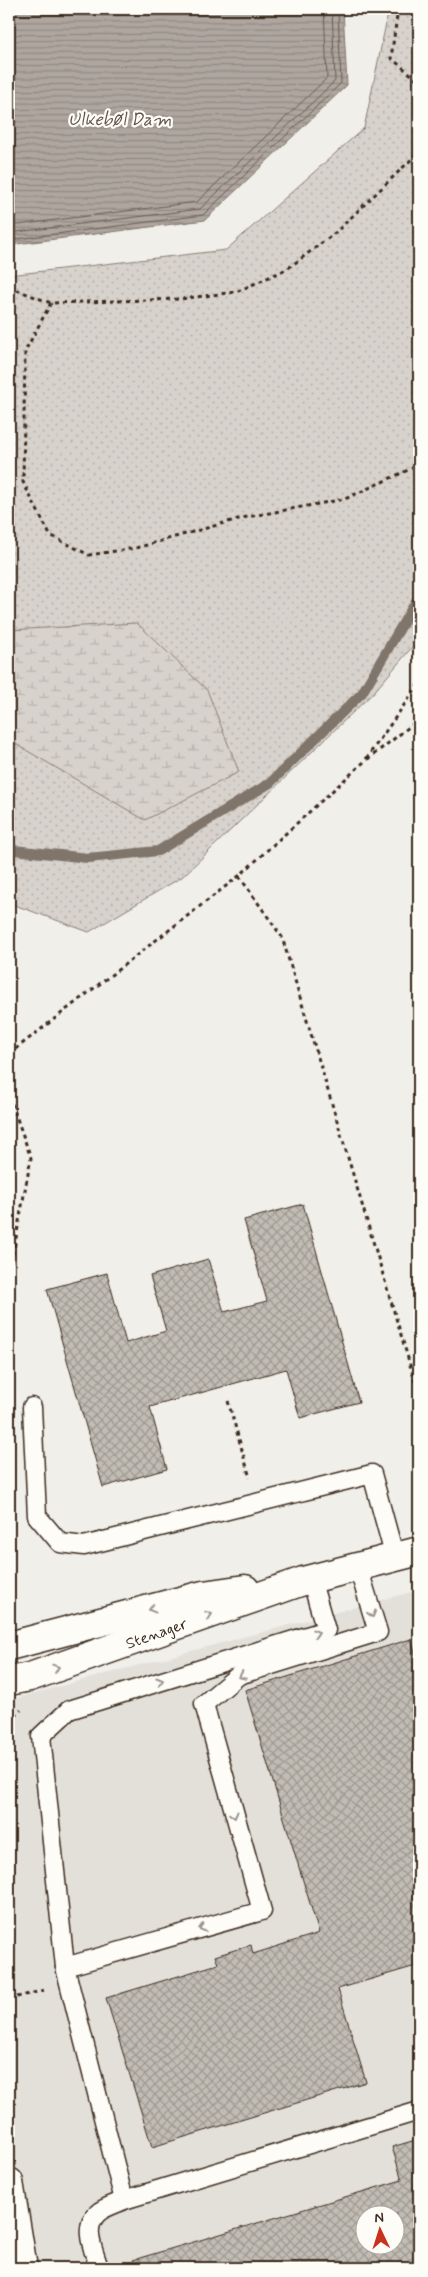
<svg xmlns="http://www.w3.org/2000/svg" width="428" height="2277" font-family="Mynerve,sans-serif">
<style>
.built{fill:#e3e0da;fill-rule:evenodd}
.grass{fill:url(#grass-dots);stroke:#897e75}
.wetland{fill:url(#wetland-marsh);stroke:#897e75}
.water{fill:url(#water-rules);stroke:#80746b}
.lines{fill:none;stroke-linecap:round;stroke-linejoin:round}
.shore{stroke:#695c52;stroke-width:1}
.stream{stroke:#80746b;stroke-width:10}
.building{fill:url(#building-cross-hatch);stroke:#3b2a1e;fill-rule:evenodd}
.lane-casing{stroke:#3b2a1e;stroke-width:21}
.secondary-casing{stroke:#3b2a1e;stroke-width:31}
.path{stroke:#3b2a1e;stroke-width:3;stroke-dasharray:4 4;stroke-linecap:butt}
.lane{stroke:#fdfcf7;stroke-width:18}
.secondary{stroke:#fdfcf7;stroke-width:28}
.oneway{stroke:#9c938a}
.labels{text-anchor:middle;stroke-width:4.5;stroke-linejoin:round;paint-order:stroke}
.street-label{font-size:16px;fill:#3b2a1e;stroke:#fdfcf7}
.water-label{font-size:18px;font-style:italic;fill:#63554b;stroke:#fdfcf7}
</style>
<defs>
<pattern id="grass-dots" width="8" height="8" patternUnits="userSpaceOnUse" patternTransform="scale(1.25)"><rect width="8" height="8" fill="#d7d2cc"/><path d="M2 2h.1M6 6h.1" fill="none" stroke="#b9b4af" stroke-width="1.8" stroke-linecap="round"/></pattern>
<pattern id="wetland-marsh" width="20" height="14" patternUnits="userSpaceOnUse" patternTransform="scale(1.25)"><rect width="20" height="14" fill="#d7d2cc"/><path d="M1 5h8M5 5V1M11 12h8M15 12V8" fill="none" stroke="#b9b4af"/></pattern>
<pattern id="water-rules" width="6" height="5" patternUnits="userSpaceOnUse" patternTransform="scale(1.25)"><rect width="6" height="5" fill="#aea69f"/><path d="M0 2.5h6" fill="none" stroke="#8f8781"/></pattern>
<pattern id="building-cross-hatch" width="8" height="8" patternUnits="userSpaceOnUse" patternTransform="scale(1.25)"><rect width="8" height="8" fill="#c1bcb4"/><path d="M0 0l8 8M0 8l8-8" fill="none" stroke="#9e9992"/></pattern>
</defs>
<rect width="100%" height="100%" fill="#f1efea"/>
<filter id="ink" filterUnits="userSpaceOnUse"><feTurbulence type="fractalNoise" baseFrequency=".02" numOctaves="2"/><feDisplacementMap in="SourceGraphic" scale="10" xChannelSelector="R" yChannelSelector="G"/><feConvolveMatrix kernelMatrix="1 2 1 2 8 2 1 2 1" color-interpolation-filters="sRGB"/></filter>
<g filter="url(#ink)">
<path class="built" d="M 419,1590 L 419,2268 L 9,2268 L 9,1700 ZM 366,2214 L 396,2214 L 396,2244 L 366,2244 Z"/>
<polygon class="grass" points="389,9 419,9 419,639 374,692 182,877 89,932 9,903 9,275 226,250 364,128"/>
<polygon class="wetland" points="137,623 207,690 239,772 145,820 9,740 9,630"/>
<polygon class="water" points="9,9 343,9 347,85 205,220 9,245"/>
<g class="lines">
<g class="shore">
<polyline points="9,226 197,202 327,78 324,9"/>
<polyline points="9,233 200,209 335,81 332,9"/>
<polyline points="9,240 203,215 341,83 338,9"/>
</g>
<polyline class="stream" points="9,847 14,850 88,858 158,851 270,783 362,693 419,596"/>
</g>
<g class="building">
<polygon points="303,1204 359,1402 300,1418 286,1369 150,1407 167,1469 103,1487 47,1289 107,1273 126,1343 166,1331 150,1276 208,1259 224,1312 267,1301 244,1220"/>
<polygon points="411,1639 419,1667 419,1965 338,1989 366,2082 152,2147 106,1998 218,1964 215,1956 251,1945 253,1954 319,1933 245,1690"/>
<path d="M 419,2139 L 419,2268 L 136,2268 L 133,2260 L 402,2180 L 392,2147 ZM 366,2214 L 396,2214 L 396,2244 L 366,2244 Z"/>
</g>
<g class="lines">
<defs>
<g id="lane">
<polyline points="32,1407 37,1516 60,1543 84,1546 372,1474 395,1558"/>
<polyline points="65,1967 262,1911 204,1704 239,1675 378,1632 358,1567"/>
<polyline points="124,2200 65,1967 41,1736 69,1710 326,1630 311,1579"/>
<path d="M 99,2268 C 94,2251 81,2226 99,2212 C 105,2207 116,2204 124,2200 L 419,2111"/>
</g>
<g id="secondary">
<polyline points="9,1646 203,1595 245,1589"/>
<path id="s1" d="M 9,1681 L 30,1677 L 303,1581 L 419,1551"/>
<polyline points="9,2182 23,2268"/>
</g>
</defs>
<use href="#lane" class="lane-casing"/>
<use href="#secondary" class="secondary-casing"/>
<g class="path">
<polyline points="398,9 391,58 419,81"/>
<polyline points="9,287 51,303 180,299 236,292 287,269 335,233 419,152"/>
<polyline points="51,303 25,351 23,482 50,535 89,555 136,548 242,518 345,499 419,465"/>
<polyline points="366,759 419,684"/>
<polyline points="239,876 282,937 419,1395"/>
<polyline points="9,1054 239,876 364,762 413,724 419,717"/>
<polyline points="9,1096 31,1158 9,1275"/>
<polyline points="228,1401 250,1478"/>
<polyline points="9,1722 21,1710"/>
<polyline points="9,1999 45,1990"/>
</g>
<use href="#lane" class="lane"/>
<use href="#secondary" class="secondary"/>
</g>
<defs><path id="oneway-chevron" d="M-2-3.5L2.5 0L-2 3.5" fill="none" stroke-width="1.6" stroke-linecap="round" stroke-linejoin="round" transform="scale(1.25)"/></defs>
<g class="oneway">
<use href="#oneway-chevron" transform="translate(152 1609) rotate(165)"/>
<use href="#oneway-chevron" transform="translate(372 1614) rotate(73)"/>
<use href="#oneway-chevron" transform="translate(209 1615) rotate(-19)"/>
<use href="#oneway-chevron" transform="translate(316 1633) rotate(-17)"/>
<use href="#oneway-chevron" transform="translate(56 1668) rotate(-19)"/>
<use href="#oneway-chevron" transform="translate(242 1676) rotate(154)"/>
<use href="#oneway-chevron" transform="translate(160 1681) rotate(-17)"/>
<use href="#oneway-chevron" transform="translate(234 1815) rotate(75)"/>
<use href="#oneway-chevron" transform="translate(202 1928) rotate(164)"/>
</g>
</g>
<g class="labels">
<g class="street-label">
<text dy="6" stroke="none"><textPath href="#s1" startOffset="155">Stenager</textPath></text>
</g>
<g class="water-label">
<text x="120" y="125">Ulkebøl Dam</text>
</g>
</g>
<rect width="428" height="2277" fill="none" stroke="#fdfcf7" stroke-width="30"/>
<rect x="15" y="15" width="398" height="2247" fill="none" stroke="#3b2a1e" stroke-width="2" filter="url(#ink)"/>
<g transform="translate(380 2230) rotate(356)"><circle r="24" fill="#fdfcf7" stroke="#afa8a0"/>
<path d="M0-4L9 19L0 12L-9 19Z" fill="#c8321e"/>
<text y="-8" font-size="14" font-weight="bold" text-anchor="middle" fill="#3b2a1e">N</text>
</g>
</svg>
